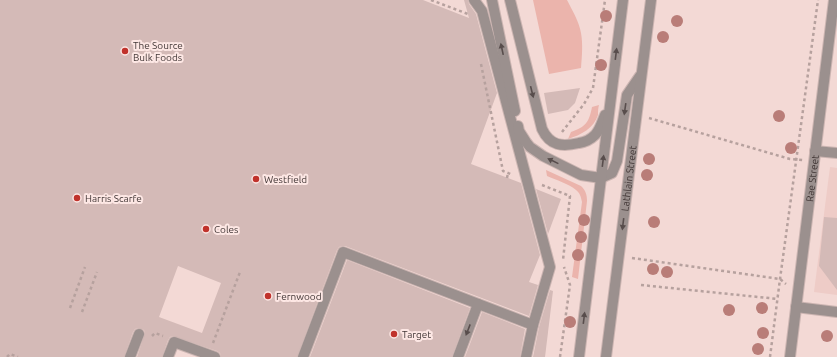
<svg xmlns="http://www.w3.org/2000/svg" width="837" height="357" font-family="Ubuntu,sans-serif">
<style>
.built{fill:#eeccc7}
.green{fill:#ebb4ac}
.building{fill:#d4bab7;fill-rule:evenodd}
.lines{fill:none;stroke-linecap:round;stroke-linejoin:round}
.minor-casing{stroke:#ccb5b2;stroke-width:12}
.path{stroke:#b6a19e;stroke-width:2.5;stroke-dasharray:3 3;stroke-linecap:butt}
.minor{stroke:#9b908e;stroke-width:10}
.tree{fill:#b97d78}
.oneway{fill:#584d4c}
.poi-dot{fill:#c0322b;stroke:#fde7e4;stroke-width:1.5}
.labels{text-anchor:middle;stroke-width:4;stroke-linejoin:round;paint-order:stroke}
.poi-label{font-size:10px;fill:#423736;stroke:#fde7e4;text-anchor:start}
.street-label{font-size:10px;fill:#423736;stroke:#fde7e4}
</style>
<rect width="100%" height="100%" fill="#f3d9d5"/>
<polygon class="built" points="830,167 837,168 837,295 814,292"/>
<g class="green">
<path d="M 533,0 L 567,0 C 572,10 579,21 581,33 C 583,44 582,56 581,68 L 549,74 Z"/>
<path d="M 599,105 C 598,108 598,112 598,115 C 594,128 581,135 568,139 L 571,132 C 586,127 589,122 592,107 Z"/>
<path d="M 546,170 L 581,186 C 586,191 587,195 587,201 L 578,279 L 572,277 L 582,202 C 581,197 580,193 576,190 C 569,184 556,180 547,176 Z"/>
</g>
<g class="building">
<path d="M 0,0 L 423,0 L 469,18 L 464,0 L 468,0 L 469,4 L 476,14 L 497,93 L 471,164 L 521,183 L 540,255 L 529,282 L 538,285 L 529,316 L 345,246 L 342,246 L 339,247 L 337,250 L 297,357 L 221,357 L 220,353 L 217,351 L 173,336 L 170,337 L 168,340 L 162,357 L 137,357 L 145,333 L 144,330 L 138,328 L 135,329 L 133,332 L 124,357 L 0,357 ZM 178,266 L 221,283 L 202,333 L 159,317 Z"/>
<polygon points="580,88 575,103 568,110 548,114 544,93"/>
<polygon points="536,189 561,199 548,234"/>
<polygon points="824,217 837,218 837,290 819,266"/>
<polygon points="347,260 470,308 452,357 310,357"/>
<polygon points="550,290 553,291 545,357 533,357 539,327"/>
<polygon points="482,312 525,329 520,357 465,357"/>
</g>
<g class="lines">
<defs>
<g id="minor">
<polyline points="474,0 482,11 550,267 533,325 526,357"/>
<polyline points="492,0 515,111"/>
<path d="M 510,0 L 542,129 C 550,146 562,147 579,143 C 586,142 590,140 595,135 C 600,130 602,122 605,115"/>
<polyline points="518,126 519,131 526,142 530,147 543,156 581,175 601,178 612,173 617,161 627,95 640,76"/>
<polyline points="815,151 837,153"/>
<polyline points="796,307 837,312"/>
<polyline points="130,357 139,334"/>
<polyline points="168,357 174,342 215,357"/>
<polyline points="303,357 343,252 533,325"/>
<polyline points="458,357 478,304"/>
<polyline points="579,357 623,0"/>
<path id="s1" d="M 606,357 L 651,0"/>
<path id="s2" d="M 790,357 L 834,0"/>
</g>
</defs>
<use href="#minor" class="minor-casing"/>
<g class="path">
<polyline points="431,0 468,14"/>
<polyline points="481,64 503,171 513,175"/>
<polyline points="649,118 790,159 803,160"/>
<polyline points="562,132 584,104 593,88 605,0"/>
<polyline points="507,178 508,173"/>
<polyline points="542,185 570,196 563,260"/>
<polyline points="632,258 780,279 786,284"/>
<polyline points="641,285 778,299"/>
<polyline points="70,308 85,267"/>
<polyline points="82,312 97,272"/>
<polyline points="152,336 155,333 163,336"/>
<polyline points="213,343 240,272"/>
<polyline points="7,357 10,354 18,357"/>
<polyline points="560,357 570,285 564,267"/>
<polyline points="770,357 780,279 818,0"/>
</g>
<use href="#minor" class="minor"/>
</g>
<g class="tree">
<circle cx="606" cy="16" r="6"/>
<circle cx="677" cy="21" r="6"/>
<circle cx="663" cy="37" r="6"/>
<circle cx="601" cy="65" r="6"/>
<circle cx="779" cy="116" r="6"/>
<circle cx="791" cy="148" r="6"/>
<circle cx="649" cy="159" r="6"/>
<circle cx="647" cy="175" r="6"/>
<circle cx="584" cy="220" r="6"/>
<circle cx="654" cy="222" r="6"/>
<circle cx="581" cy="237" r="6"/>
<circle cx="578" cy="255" r="6"/>
<circle cx="653" cy="269" r="6"/>
<circle cx="667" cy="272" r="6"/>
<circle cx="762" cy="308" r="6"/>
<circle cx="729" cy="310" r="6"/>
<circle cx="570" cy="322" r="6"/>
<circle cx="763" cy="333" r="6"/>
<circle cx="827" cy="336" r="6"/>
<circle cx="758" cy="349" r="6"/>
</g>
<defs><path id="oneway-solid" d="M-6-.8H1V-3.2L6.5 0L1 3.2V.8H-6Z"/></defs>
<g class="oneway">
<use href="#oneway-solid" transform="translate(502 49) rotate(-102)"/>
<use href="#oneway-solid" transform="translate(616 54) rotate(-83)"/>
<use href="#oneway-solid" transform="translate(532 92) rotate(76)"/>
<use href="#oneway-solid" transform="translate(625 109) rotate(98)"/>
<use href="#oneway-solid" transform="translate(553 161) rotate(-154)"/>
<use href="#oneway-solid" transform="translate(603 161) rotate(-83)"/>
<use href="#oneway-solid" transform="translate(623 224) rotate(97)"/>
<use href="#oneway-solid" transform="translate(584 318) rotate(-83)"/>
<use href="#oneway-solid" transform="translate(468 330) rotate(111)"/>
</g>
<g class="poi-dot">
<circle cx="125" cy="51" r="4"/>
<circle cx="256" cy="179" r="4"/>
<circle cx="77" cy="198" r="4"/>
<circle cx="206" cy="229" r="4"/>
<circle cx="268" cy="296" r="4"/>
<circle cx="394" cy="334" r="4"/>
</g>
<g class="labels">
<g class="poi-label">
<text x="133" y="49">The Source<tspan x="133" dy="12">Bulk Foods</tspan></text>
<text x="264" y="183">Westfield</text>
<text x="85" y="202">Harris Scarfe</text>
<text x="214" y="233">Coles</text>
<text x="276" y="300">Fernwood</text>
<text x="402" y="338">Target</text>
</g>
<g class="street-label">
<text dy="4" stroke="none"><textPath href="#s1" startOffset="180">Lathlain Street</textPath></text>
<text dy="4" stroke="none"><textPath href="#s2" startOffset="180">Rae Street</textPath></text>
</g>
</g>
</svg>
